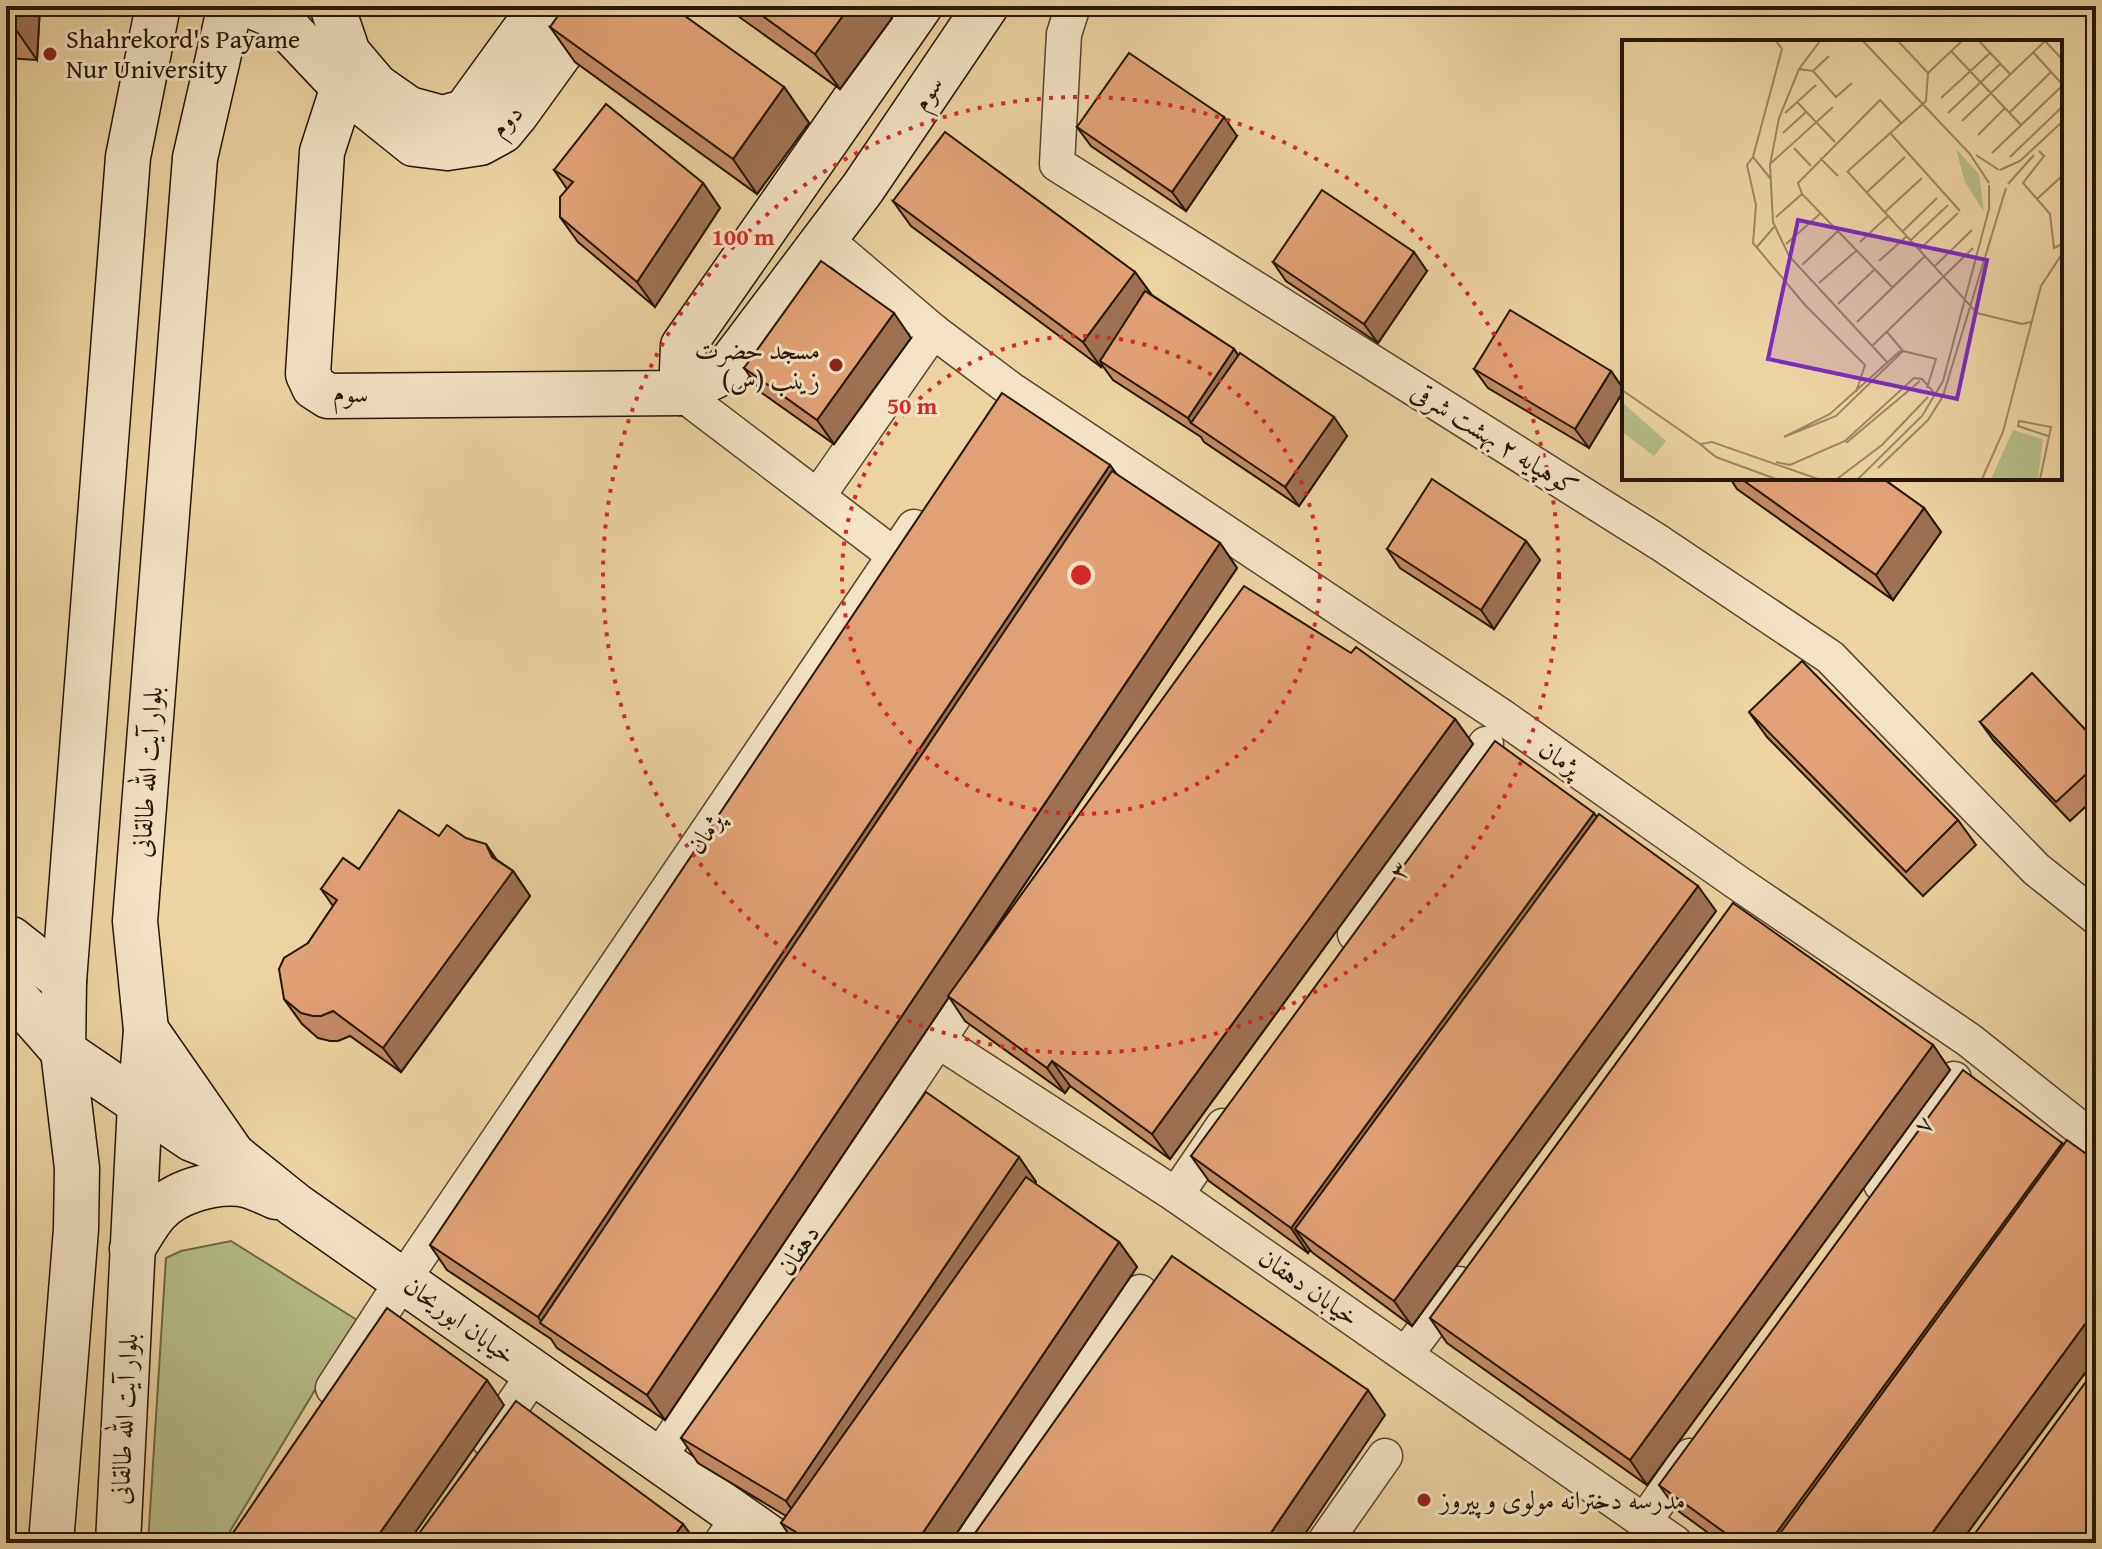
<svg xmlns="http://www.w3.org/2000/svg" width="2102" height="1549" font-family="'Gentium Book Plus',Amiri,serif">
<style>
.green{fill:#b5bd88;stroke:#6d6947;stroke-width:2}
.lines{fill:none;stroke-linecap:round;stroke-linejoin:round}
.street-casing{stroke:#57442d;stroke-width:37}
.secondary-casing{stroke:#251506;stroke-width:47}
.street{stroke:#f3e2c3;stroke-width:34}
.secondary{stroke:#f3e2c3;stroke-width:44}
.wall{fill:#c28a65;stroke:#251506;stroke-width:2}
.shaded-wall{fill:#9e7153;stroke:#251506;stroke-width:2}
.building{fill:#e1a176;stroke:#251506;stroke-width:2}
.ring{fill:none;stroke:#d62828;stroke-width:4;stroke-dasharray:4 8}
.poi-dot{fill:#8f2418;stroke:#f3e2c3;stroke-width:3}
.labels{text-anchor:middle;stroke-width:6;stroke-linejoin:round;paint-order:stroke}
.poi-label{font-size:26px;fill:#251506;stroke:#f3e2c3;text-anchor:start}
.street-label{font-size:26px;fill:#251506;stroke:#f3e2c3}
.inset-road{fill:none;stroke:#9d8664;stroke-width:2}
.view{fill:#7b2cbf;fill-opacity:0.15;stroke:#7b2cbf;stroke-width:4}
.inset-edge{fill:none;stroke:#251506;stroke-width:4}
.centre{fill:#d62828;stroke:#f3e2c3;stroke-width:4}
.ring-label{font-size:24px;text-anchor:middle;font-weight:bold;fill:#d62828;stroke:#f3e2c3;stroke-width:6;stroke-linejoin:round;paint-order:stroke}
</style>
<rect width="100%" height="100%" fill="#edd2a2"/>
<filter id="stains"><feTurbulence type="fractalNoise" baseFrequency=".0025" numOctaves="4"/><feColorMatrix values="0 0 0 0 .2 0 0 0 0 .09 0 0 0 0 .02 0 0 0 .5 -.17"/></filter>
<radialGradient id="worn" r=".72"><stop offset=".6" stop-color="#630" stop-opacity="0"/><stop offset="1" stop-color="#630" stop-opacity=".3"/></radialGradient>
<polygon class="green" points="231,1241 357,1320 223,1543 148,1543 166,1258 181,1251"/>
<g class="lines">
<defs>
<g id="street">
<polyline points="1073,6 1064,34 1057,164 1660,543 1830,657 2036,869 2096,917"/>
<polyline points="824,238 933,331 1013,391 1504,718 1735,881 1969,1040 2096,1141"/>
<polyline points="681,393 894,555"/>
<polyline points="818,496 933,331"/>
<polyline points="1355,934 1486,744"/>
<polyline points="937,1040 1176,1195 1675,1543"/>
<polyline points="1881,1184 1954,1079"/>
<polyline points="1176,1195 1223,1126"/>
<polyline points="1406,1354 1459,1284"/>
<polyline points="333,1388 403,1280 914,527"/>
<polyline points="489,1440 534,1374"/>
<polyline points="658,1459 983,973"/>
<polyline points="1644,1522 1690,1456"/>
<polyline points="721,1543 739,1517"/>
<polyline points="963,1543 1140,1292"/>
<polyline points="1324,1543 1385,1456"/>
</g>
<g id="secondary">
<polyline points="251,6 276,16 343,87 414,144 447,148 480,143 502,131 516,114 594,6"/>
<polyline points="332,6 348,53 376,86 409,109 442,118 465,112 542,6"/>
<polyline points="348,53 343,87 322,152 308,374 314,387 328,396 681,393 725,371 863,188 986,6"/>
<polyline points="681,393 683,346 920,6"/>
<polyline points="6,939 11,939 64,981"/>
<polyline points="6,986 63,1051 192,1139 233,1155 295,1205 777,1543"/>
<polyline points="146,1030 233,1155"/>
<path d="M 132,1249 C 140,1237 147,1223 157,1212 C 175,1192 213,1181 240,1184 C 252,1185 264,1192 276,1197"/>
<polyline points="51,1543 76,1229 77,1168 63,1051 64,981 128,157 158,6"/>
<polyline points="118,1543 140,1104 146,1030 135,921 195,158 230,6"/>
</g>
</defs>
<use href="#street" class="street-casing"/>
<use href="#secondary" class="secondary-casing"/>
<use href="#street" class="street"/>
<use href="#secondary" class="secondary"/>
</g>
<g class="wall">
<polygon points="6,6 40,6 37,60 6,58"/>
<polygon points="724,6 883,6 892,18 840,89"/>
<polygon points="550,27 784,87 809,123 757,194 575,62"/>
<polygon points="1077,127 1237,136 1186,211 1091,146"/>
<polygon points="554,170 703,183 720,208 655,307 578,242 560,217 567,189"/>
<polygon points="893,201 1135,272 1152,295 1234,349 1238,355 1347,436 1299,506 1204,442 1201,437 1113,380 1102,365 1101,367 911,226"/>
<polygon points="1273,262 1427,271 1378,343 1286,281"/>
<polygon points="911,338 834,444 762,393 744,368"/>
<polygon points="1474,369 1611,371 1624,390 1589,448 1488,388"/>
<polygon points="1110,465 1116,474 1220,543 1237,568 974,960 1455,719 1473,744 1170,1159 1070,1086 1065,1093 965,1021 949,997 665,1420 557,1348 551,1339 447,1270 430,1245"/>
<polygon points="1730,478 1882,478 1924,508 1941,532 1893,600 1737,489"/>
<polygon points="1526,541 1540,560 1494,629 1400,568 1387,549"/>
<polygon points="1749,712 1958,820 1976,845 1923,896 1767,737"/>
<polygon points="1980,722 2096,741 2096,797 2070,821 1994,741"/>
<polygon points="439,836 497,860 513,871 530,896 401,1072 350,1036 338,1041 330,1041 318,1038 302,1024 284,999 308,943 333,906 321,889"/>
<polygon points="1716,911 1412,1326 1313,1253 1310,1250 1308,1253 1209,1181 1191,1156"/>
<polygon points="1933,1045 1950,1070 1647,1485 1447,1343 1430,1318"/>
<polygon points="2062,1143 2064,1145 2096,1358 1960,1543 1722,1543 1677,1510 1659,1485"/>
<polygon points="1019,1157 1036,1182 1035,1184 1119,1242 1137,1267 950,1543 795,1543 781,1523 786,1516 698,1463 681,1438"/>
<polygon points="6,1329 14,1340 13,1392 6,1392"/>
</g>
<g class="shaded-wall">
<polygon points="13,6 40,6 37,60 12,24"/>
<polygon points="850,6 883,6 892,18 840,89 815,54"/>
<polygon points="784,87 809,123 757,194 733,159"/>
<polygon points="1224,117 1237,136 1186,211 1172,192"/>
<polygon points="703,183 720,208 655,307 637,282"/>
<polygon points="1414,252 1427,271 1378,343 1364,324"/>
<polygon points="1135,272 1153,297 1100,361 1102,365 1101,367 1083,342"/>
<polygon points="894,313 911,338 834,444 817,420"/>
<polygon points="1234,349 1247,368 1191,423 1188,418"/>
<polygon points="1611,371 1624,390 1589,448 1575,429"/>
<polygon points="1334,417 1347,436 1299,506 1285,487"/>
<polygon points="1110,465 1128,490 544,1326 538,1317"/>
<polygon points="1924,508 1941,532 1893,600 1876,575"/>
<polygon points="1526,541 1540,560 1494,629 1481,610"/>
<polygon points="1220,543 1237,568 665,1420 647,1395"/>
<polygon points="6,684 15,697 6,713"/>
<polygon points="1455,719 1473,744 1170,1159 1152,1134"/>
<polygon points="1594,813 1612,838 1295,1229 1310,1250 1308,1253 1291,1228"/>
<polygon points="486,844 503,869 513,871 530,896 401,1072 383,1048 492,857"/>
<polygon points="1698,886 1716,911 1412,1326 1394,1301"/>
<polygon points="1933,1045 1950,1070 1647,1485 1630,1460"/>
<polygon points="6,1048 9,1052 6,1093"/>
<polygon points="1052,1061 1070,1086 1065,1093 1047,1068"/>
<polygon points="2062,1143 2080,1167 1805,1543 1769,1543"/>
<polygon points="1019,1157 1036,1182 803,1526 786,1501"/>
<polygon points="1119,1242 1137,1267 950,1543 916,1543"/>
<polygon points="2096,1309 2096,1358 1960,1543 1925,1543"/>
<polygon points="6,1329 14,1340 13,1392 6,1382"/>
<polygon points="487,1380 504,1405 408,1543 373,1543"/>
<polygon points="1368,1390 1385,1415 1299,1543 1264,1543"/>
<polygon points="683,1524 697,1543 669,1543"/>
</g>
<g class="building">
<polygon points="6,6 13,6 12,24 6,24"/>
<polygon points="565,6 671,6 784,87 733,159 550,27"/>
<polygon points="749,6 850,6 815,54"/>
<polygon points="1129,53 1224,117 1172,192 1077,127"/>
<polygon points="606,104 703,183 637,282 560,217 560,197 573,182 554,170"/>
<polygon points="945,132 1135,272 1083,342 893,201"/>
<polygon points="1322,190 1414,252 1364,324 1273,262"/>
<polygon points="821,261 894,313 817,420 744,368"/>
<polygon points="1145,291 1234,349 1188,418 1100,361"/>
<polygon points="1510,310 1611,371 1575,429 1474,369"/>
<polygon points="1240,353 1334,417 1285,487 1191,423"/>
<polygon points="1002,393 1110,465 538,1317 430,1245"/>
<polygon points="1112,471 1220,543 647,1395 540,1323"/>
<polygon points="1740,478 1882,478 1924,508 1876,575"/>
<polygon points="1432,479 1526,541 1481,610 1387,549"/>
<polygon points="1244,586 1351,653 1356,647 1455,719 1152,1134 1052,1061 1047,1068 948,996"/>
<polygon points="1802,661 1958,820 1906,872 1749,712"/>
<polygon points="2032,673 2096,741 2096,765 2056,802 1980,722"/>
<polygon points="1495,741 1594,813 1291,1228 1191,1156"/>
<polygon points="399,810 439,836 447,825 466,838 486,844 492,857 513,871 383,1048 333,1011 321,1016 313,1016 301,1013 284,999 279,969 284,958 308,943 337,900 321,889 343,858 359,869"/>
<polygon points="1599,814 1698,886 1394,1301 1295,1229"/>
<polygon points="1733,903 1933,1045 1630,1460 1430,1318"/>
<polygon points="1963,1070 2062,1143 1769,1543 1739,1543 1659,1485"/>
<polygon points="926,1092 1019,1157 786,1501 681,1438"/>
<polygon points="2067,1140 2096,1161 2096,1309 1925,1543 1773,1543"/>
<polygon points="1026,1177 1119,1242 916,1543 814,1543 781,1523"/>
<polygon points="1172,1256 1368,1390 1264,1543 968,1543"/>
<polygon points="387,1308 487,1380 373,1543 226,1543"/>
<polygon points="2096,1368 2096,1543 1968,1543"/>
<polygon points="516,1401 683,1524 669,1543 412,1543"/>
</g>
<g class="ring">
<circle cx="1081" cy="575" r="239"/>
<circle cx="1081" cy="575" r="478"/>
</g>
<g class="poi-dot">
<circle cx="50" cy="54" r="8"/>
<circle cx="836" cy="365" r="8"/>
<circle cx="1424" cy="1500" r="8"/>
</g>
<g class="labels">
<g class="poi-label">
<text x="66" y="48">Shahrekord's Payame<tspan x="66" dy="30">Nur University</tspan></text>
<text x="820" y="359" text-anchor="end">مسجد حضرت<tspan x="820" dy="30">زینب (س)</tspan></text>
<text x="1440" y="1509">مدرسه دخترانه مولوی و پیروز</text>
</g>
<g class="street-label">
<text transform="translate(927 93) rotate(-56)" y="9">سوم</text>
<text transform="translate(506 120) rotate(-44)" y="9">دوم</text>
<text transform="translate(351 393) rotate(4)" y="9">سوم</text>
<text transform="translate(1495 439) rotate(32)" y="9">کوهپایه ۲ بهشت شرقی</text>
<text transform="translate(1560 758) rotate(35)" y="9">پژمان</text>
<text transform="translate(147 772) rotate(-86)" y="9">بلوار آیت الله طالقانی</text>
<text transform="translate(705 833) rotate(-56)" y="9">پژمان</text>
<text transform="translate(1399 870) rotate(-55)" y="9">۳</text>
<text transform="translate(1923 1124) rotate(-55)" y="9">۷</text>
<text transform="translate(798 1250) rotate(-56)" y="9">دهقان</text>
<text transform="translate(1309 1287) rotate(35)" y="9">خیابان دهقان</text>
<text transform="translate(460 1320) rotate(36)" y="9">خیابان ابوریحان</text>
<text transform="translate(124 1419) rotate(-87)" y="9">بلوار آیت الله طالقانی</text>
</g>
</g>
<g transform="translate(1622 40)">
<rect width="440" height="440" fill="#edd2a2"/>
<path d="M 334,109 L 357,134 L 362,172 L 343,142 ZM 0,362 L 44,401 L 32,416 L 0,392 ZM 391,390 L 421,399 L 416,439 L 369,439 Z" fill="#b5bd88"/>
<path class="inset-road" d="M 198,1 L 177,29 L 157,78 L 148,125 L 151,182 L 167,216 L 265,322M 241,1 L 348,114 L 367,143M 276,1 L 306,33M 357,1 L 388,34M 423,1 L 440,19M 329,11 L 399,85M 411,12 L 440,44M 177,29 L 191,31 L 207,16M 191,31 L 214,57 L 230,43M 319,58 L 368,13M 304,61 L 306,33 L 340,1M 175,62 L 213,102M 163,73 L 194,45M 326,73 L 378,24M 387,73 L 429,32M 340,81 L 423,1M 161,93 L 184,72M 269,94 L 338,171M 356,95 L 383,68M 172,108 L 189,126M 417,111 L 422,116 L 401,143 L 428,174 L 432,208 L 440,204M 370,113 L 440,46M 354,115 L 377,130M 131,117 L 125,125 L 134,165 L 131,203 L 183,265 L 243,325 L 234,352M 388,117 L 440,67M 198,118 L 216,136M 148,124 L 211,67M 378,130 L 398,121 L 440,82M 225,131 L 355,273 L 400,284 L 409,282M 226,131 L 304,61M 148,138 L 131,117 L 160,9 L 154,1M 386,144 L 412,115M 245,152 L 283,117M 415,159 L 440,136M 263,172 L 300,138M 154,177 L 180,154M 281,191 L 315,158M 289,200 L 326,165M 238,202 L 266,176M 164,204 L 199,173M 135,207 L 152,187M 298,209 L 336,173M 257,221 L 285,196M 180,225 L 216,191M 313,226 L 350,190M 197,243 L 234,211M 271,248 L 180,154 L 176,143 L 258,60 L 280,84M 216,264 L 252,230M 235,282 L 303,216M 265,292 L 281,311M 251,305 L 351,208M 281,311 L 214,376 L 162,397 L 208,374 L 277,312 L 281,311 L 314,319 L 305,348M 0,350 L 78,404M 224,403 L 298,341M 154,422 L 168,425 L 223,401 L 292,338 L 300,339 L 314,355M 256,428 L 306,380 L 321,356 L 384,148M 154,439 L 94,417 L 78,404 L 90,402 L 196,439M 215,439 L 260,405 L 306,357M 236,439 L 300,376 L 321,341 L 367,169 L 367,145M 360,439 L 381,392 L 419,246 L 440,214M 418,439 L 429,387 L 397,381 L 396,386 L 426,396"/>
<path class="view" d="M 176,180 L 365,220 L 335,359 L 146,319 Z"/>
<rect width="440" height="440" class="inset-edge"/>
</g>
<circle cx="1081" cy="575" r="12" class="centre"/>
<g class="ring-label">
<text x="743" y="245">100 m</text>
<text x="912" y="414">50 m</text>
</g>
<rect width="2102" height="1549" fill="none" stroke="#edd2a2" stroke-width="32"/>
<rect x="8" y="8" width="2086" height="1533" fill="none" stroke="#251506" stroke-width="4"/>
<rect x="16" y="16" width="2070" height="1517" fill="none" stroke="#251506" stroke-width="2"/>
<rect width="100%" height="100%" filter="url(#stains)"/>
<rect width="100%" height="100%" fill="url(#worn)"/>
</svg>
